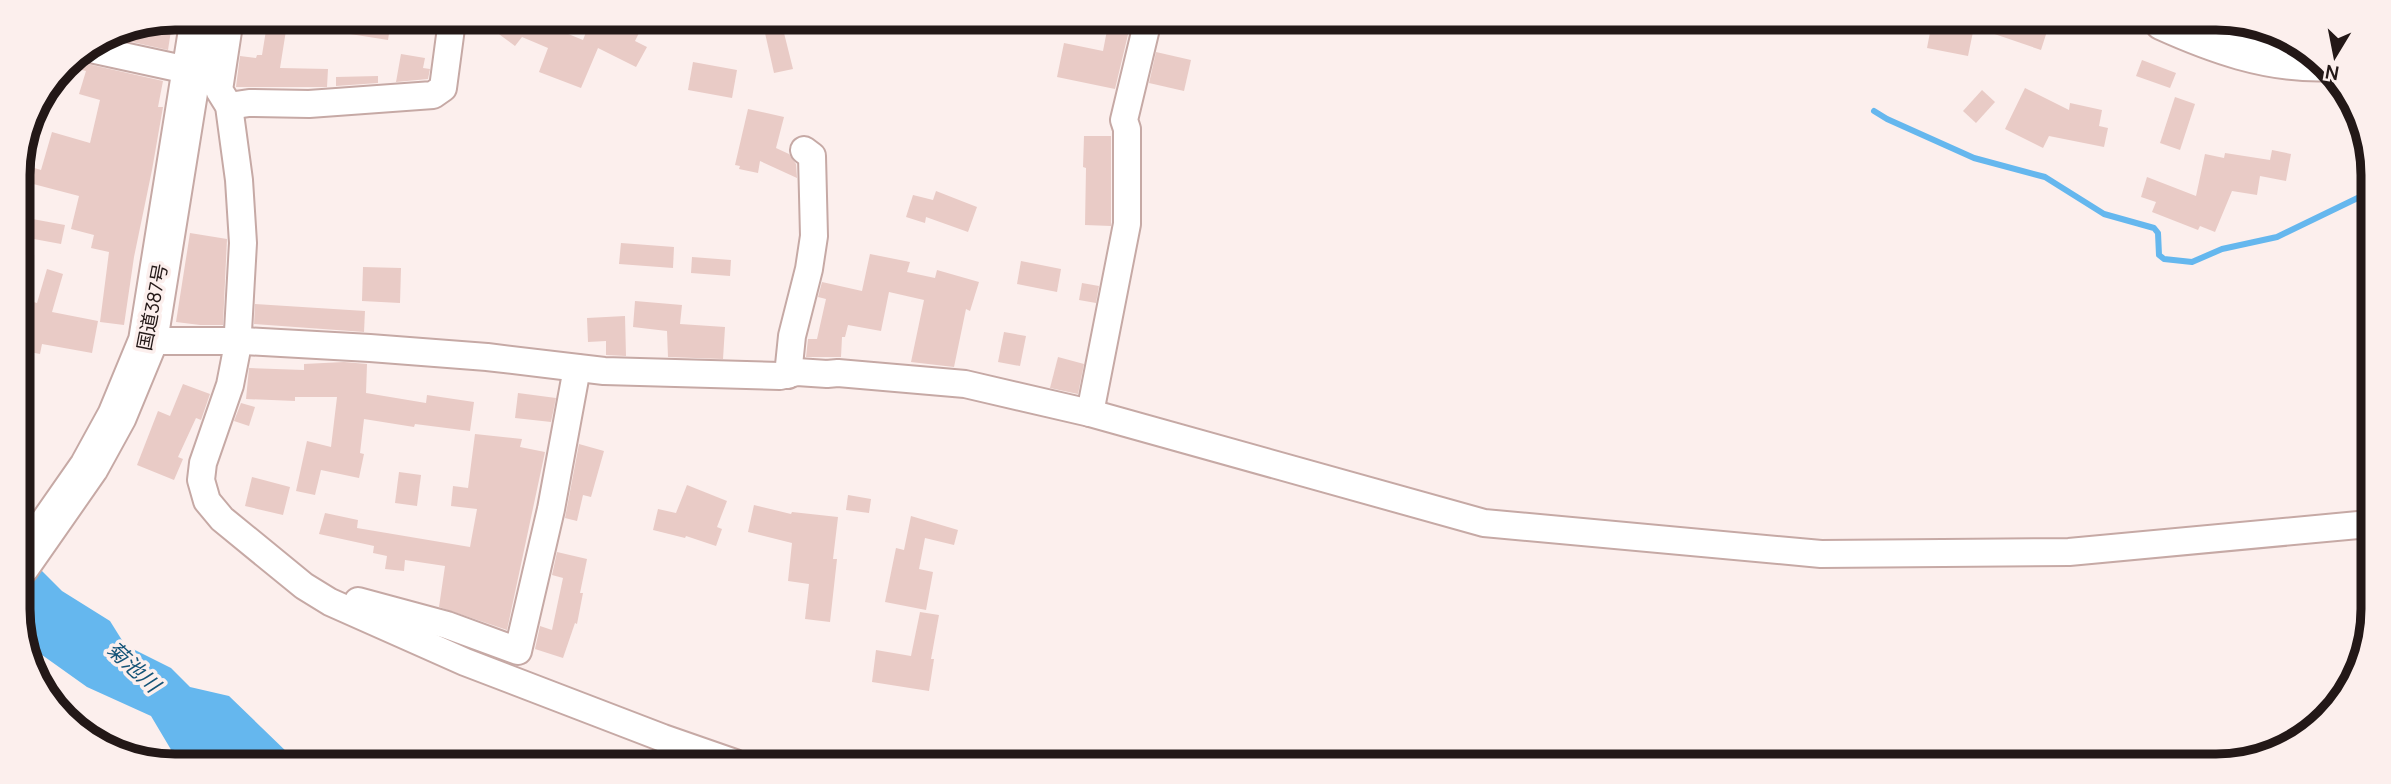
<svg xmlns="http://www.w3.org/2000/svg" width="2391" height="784" font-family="Manrope,'Noto Sans JP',sans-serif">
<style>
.water{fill:#65b7ee}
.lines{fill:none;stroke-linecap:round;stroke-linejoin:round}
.stream{stroke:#65b7ee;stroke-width:6}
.building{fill:#e9cbc6}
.minor-casing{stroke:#c6a9a5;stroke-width:30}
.major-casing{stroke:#c6a9a5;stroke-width:37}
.highway-casing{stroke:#c6a9a5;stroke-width:42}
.minor{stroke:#fff;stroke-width:26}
.major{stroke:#fff;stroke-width:33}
.highway{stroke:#fff;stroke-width:38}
.labels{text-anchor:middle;stroke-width:7;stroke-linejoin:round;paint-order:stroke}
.street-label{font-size:19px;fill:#231817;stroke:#fcefed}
.water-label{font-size:21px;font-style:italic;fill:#145377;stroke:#fcefed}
.rim{fill:none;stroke:#231817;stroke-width:9}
</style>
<rect width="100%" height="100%" fill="#fcefed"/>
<polygon class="water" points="20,549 62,591 110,621 125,645 171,668 190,687 229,696 290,755 311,761 261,761 249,754 197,759 173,753 151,716 87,687 21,640"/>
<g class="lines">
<polyline class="stream" points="1874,111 1887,119 1974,158 2045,177 2104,214 2154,228 2158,233 2159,255 2164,259 2192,262 2222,249 2277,237 2370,192"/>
</g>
<g class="building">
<polygon points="268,18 288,18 280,68 328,69 327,87 236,87 240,56 256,58 257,55 262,55"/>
<polygon points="311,18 370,18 391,21 388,40 350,34 350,32 311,30"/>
<polygon points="477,18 529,18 583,40 591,19 646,19 635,41 647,47 636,67 598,48 581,88 539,72 548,48 522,37 515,46"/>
<polygon points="1109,20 1131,22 1115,89 1057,77 1064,43 1103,51"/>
<polygon points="156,21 172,24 168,50 105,36 107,35 129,40 131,26"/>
<polygon points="1932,22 2041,22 2049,25 2041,50 1974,27 1968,56 1927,48"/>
<polygon points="783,29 793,69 774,73 765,33"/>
<polygon points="1156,52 1191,60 1184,91 1149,83"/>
<polygon points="401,54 425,58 423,68 430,69 428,79 396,82"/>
<polygon points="75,59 83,63 163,81 158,107 163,107 152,170 134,257 124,325 100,322 109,252 91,248 94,235 71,229 79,196 18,180 18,163 41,170 52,132 90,143 100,100 79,94 86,71 73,68"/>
<polygon points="2142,60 2176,73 2170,88 2136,76"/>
<polygon points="693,62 737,70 732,98 688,90"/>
<polygon points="378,76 378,83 336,86 336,77"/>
<polygon points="2025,88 2069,110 2070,103 2102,110 2099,126 2108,128 2104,147 2049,136 2043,148 2005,129"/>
<polygon points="1982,90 1995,102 1976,123 1963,111"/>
<polygon points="2175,97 2195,104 2180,150 2160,143"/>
<polygon points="748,109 784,117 776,148 789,154 796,164 797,178 760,161 758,173 739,169 740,166 735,165"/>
<polygon points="1084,136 1111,136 1111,226 1085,225 1086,168 1083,167"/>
<polygon points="2272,150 2291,154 2286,181 2260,176 2257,195 2232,191 2215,232 2200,226 2198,230 2152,212 2156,202 2141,197 2147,177 2196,196 2205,154 2224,158 2225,153 2270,160"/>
<polygon points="936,191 977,207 968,232 926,217 925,223 906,217 913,195 933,200"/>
<polygon points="27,218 65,225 61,244 23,237"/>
<polygon points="190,233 227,239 223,325 200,325 176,322"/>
<polygon points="621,243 674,247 673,268 619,264"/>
<polygon points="870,254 910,262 907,272 935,278 937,270 979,282 970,311 966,309 954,367 911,362 924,300 889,292 881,331 848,325 845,337 842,337 841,357 806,357 808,339 817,339 826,299 818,297 822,282 862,291"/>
<polygon points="692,257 731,260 730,276 691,273"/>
<polygon points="1021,261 1061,269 1057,292 1017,284"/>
<polygon points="363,267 401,268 400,303 362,301"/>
<polygon points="47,269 63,274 52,312 98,321 92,353 42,344 40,354 19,350 19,298 37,303"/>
<polygon points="1082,283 1099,286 1096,303 1079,300"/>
<polygon points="635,301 682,305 680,324 725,327 723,359 668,357 667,331 633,327"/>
<polygon points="255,304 365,311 364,332 254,324"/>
<polygon points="625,316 626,356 606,355 606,341 588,342 587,318"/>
<polygon points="1004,332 1026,336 1020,366 998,362"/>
<polygon points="1058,357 1084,364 1078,394 1050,388"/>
<polygon points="344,362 367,364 366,393 426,403 427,395 474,402 470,431 415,424 414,427 364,419 360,453 364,454 359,478 321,470 315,495 296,491 307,441 331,447 337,397 295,397 295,401 246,399 249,368 304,370 304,364"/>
<polygon points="183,384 210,394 201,420 196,418 178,457 183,459 174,480 137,465 158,411 170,416"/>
<polygon points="518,393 556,398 551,422 515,418"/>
<polygon points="241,403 255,407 249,426 234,421"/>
<polygon points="475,434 522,439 520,447 545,452 507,630 439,607 445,566 405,560 404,571 385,569 387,556 373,553 374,546 319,534 325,513 358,520 357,528 470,547 477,509 451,506 453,486 468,488"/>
<polygon points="579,444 604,451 591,497 583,495 577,521 565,518"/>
<polygon points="399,472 421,475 417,506 395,503"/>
<polygon points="252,477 290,487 283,515 245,506"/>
<polygon points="687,485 727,501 717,527 722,529 716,546 686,536 685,538 653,530 658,509 676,513"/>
<polygon points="848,495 871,499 869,513 846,510"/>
<polygon points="754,505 791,514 792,512 838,517 833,559 837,559 830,622 805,619 809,584 788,581 792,543 748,532"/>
<polygon points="911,516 958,530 954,545 925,538 919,569 933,572 926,610 885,602 896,548 904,550"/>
<polygon points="557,552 587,559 580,593 583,593 577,624 575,623 563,658 535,649 540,626 552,630 563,578 552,575"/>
<polygon points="920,612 939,615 931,659 934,659 929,691 872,682 876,650 911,656"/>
</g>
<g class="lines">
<defs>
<g id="minor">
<polyline points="230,18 219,90 229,106 231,121 239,180 243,243 237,349 230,385 203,463 201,480 207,501 222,519 304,586 330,602 465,662 663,738 735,763"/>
<polyline points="86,48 192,71"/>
<polyline points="229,106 249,103 309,104 433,95 443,88 451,28 458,18"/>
<polyline points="148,341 244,341 370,348 487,357 604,371 780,376 797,372 827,374 838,373 965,384 1090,413 1127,224 1127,129 1124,120 1148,20"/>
<polyline points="788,375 792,336 809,269 814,236 812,156 804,150"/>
<polyline points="1090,413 1484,523 1821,554 2069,552 2369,524"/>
<polyline points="358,601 447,625 518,651 551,509 577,368"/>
</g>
<path id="major" d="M 2162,23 C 2213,46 2266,65 2323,64"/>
<polyline id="highway" points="20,566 89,467 117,416 148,341 200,18"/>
</defs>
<use href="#minor" class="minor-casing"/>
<use href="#major" class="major-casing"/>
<use href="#highway" class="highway-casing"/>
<use href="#minor" class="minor"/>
<use href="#major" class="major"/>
<use href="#highway" class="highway"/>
</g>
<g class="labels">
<g class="street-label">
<text transform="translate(152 307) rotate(-79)" y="7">国道387号</text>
</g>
<g class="water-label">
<text transform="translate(133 667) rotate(43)" y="7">菊池川</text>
</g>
</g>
<path d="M0 0H2391V784H0ZM175 30H2216A145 145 0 0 1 2361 175V609A145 145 0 0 1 2216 754H175A145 145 0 0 1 30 609V175A145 145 0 0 1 175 30Z" fill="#fcefed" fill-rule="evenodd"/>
<path class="rim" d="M175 30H2216A145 145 0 0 1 2361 175V609A145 145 0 0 1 2216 754H175A145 145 0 0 1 30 609V175A145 145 0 0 1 175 30Z"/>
<g transform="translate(2335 56) rotate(190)" stroke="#fcefed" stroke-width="5" paint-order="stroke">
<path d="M0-5L12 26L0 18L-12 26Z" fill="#231817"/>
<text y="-10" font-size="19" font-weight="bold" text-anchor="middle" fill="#231817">N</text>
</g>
</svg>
